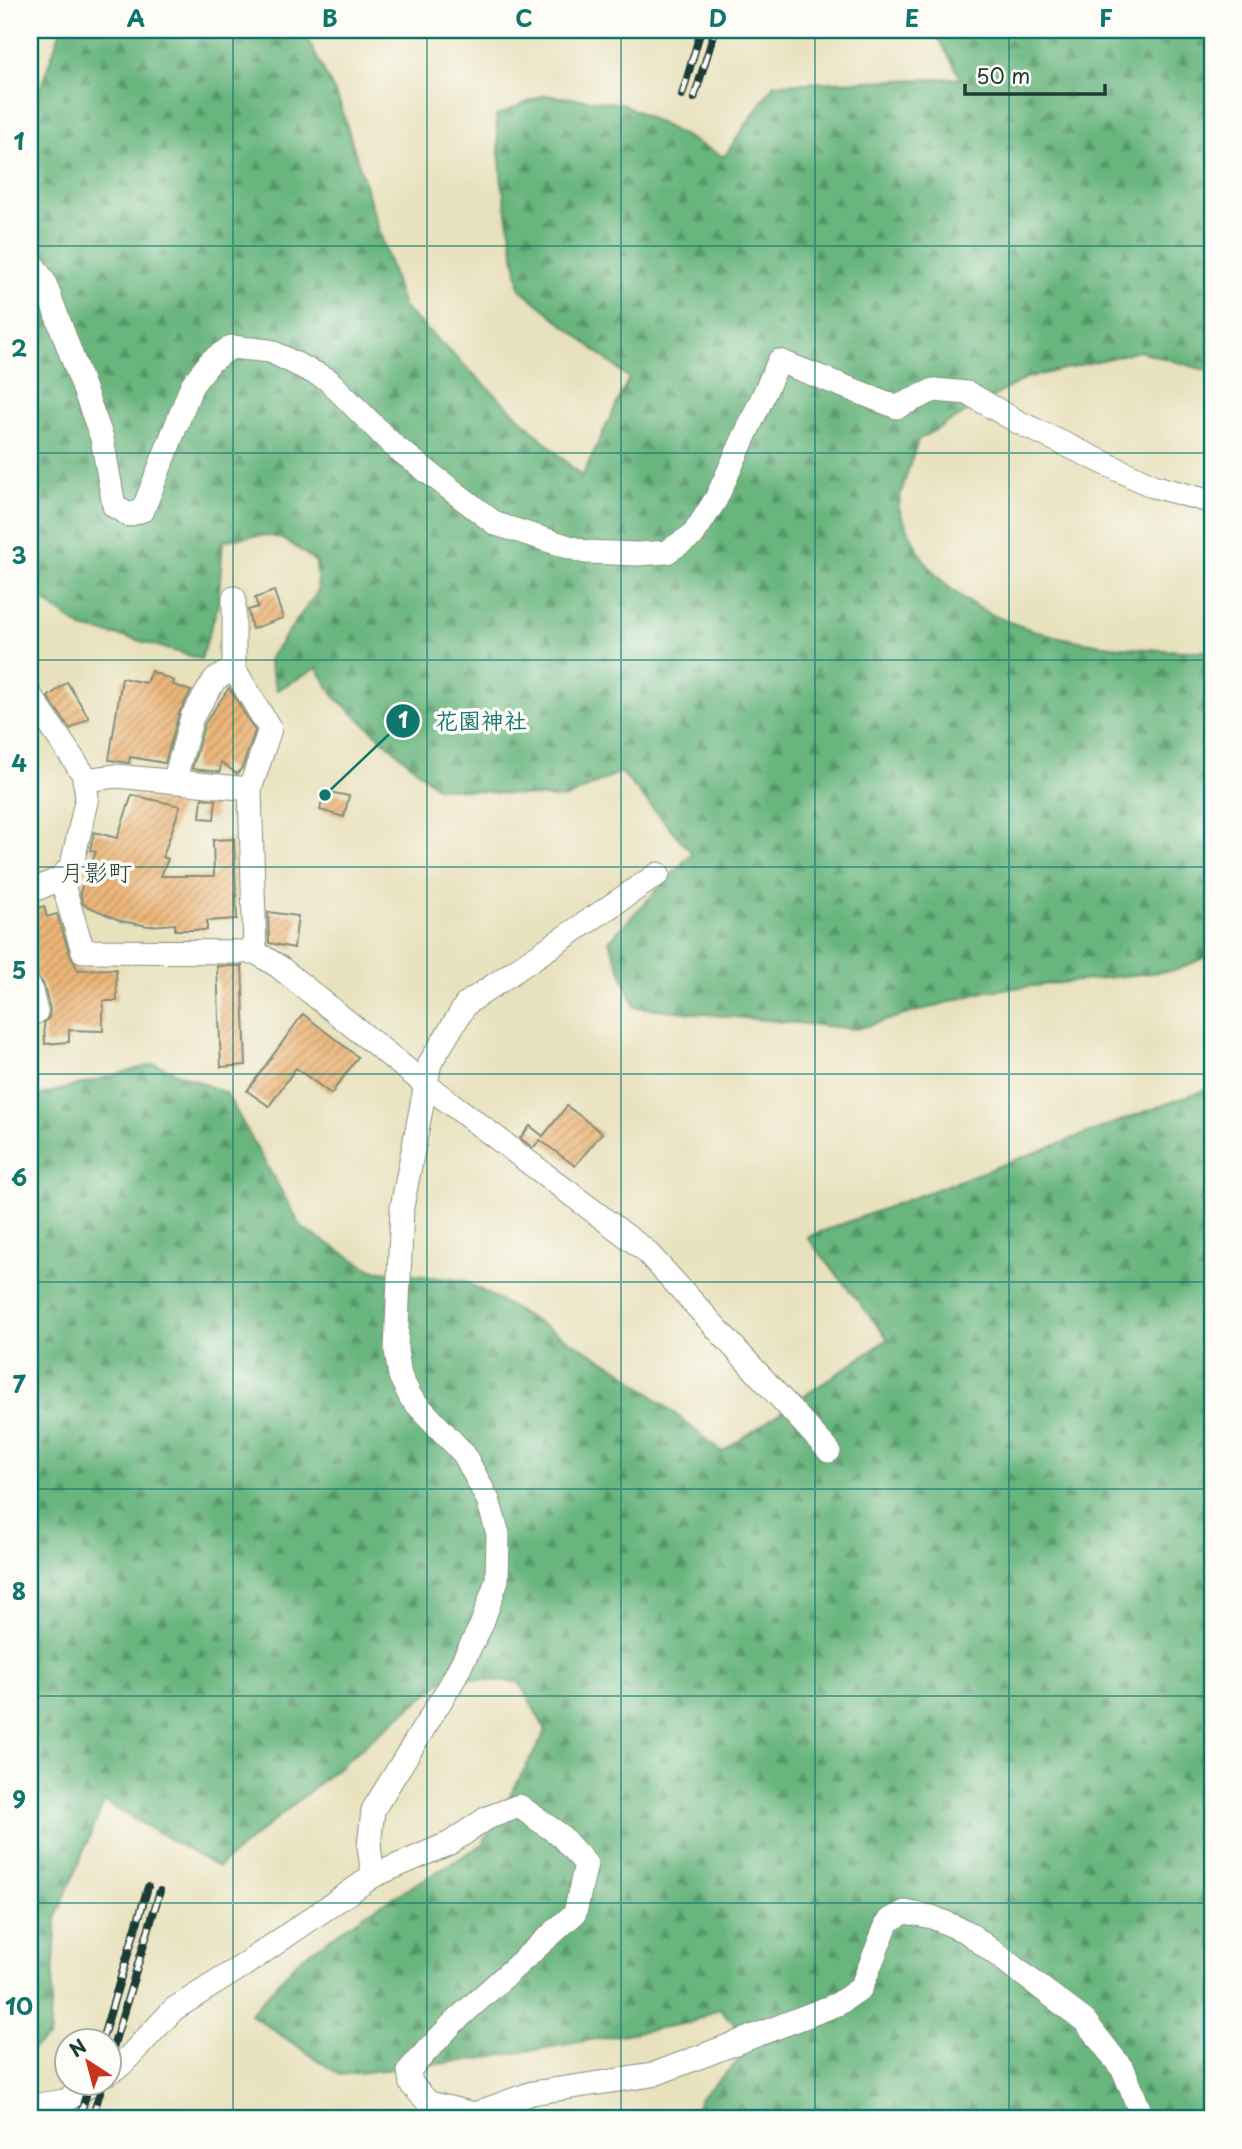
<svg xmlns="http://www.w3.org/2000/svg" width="1242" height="2149" font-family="'Playpen Sans','Klee One',sans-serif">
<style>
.forest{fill:url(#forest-firs);stroke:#447959;stroke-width:2}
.building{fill:url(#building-hatch)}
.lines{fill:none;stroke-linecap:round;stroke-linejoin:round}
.minor-casing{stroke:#848f78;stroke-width:25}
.minor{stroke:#fff;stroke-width:23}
.rail-casing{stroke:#1f3d34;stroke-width:8}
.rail{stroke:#fdfcf7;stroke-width:5;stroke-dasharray:16;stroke-linecap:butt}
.grid{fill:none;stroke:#0f766e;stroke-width:2;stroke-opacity:0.55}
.labels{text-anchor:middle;stroke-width:7;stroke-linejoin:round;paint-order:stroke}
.quarter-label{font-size:24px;fill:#1f3d34;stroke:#fdfcf7}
.leader{fill:none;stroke:#0f766e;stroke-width:2.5}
.callout-dot{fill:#0f766e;stroke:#fdfcf7;stroke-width:2.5}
.mark-label{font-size:21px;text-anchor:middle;font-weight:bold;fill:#fff}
.callout-label{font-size:23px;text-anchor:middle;font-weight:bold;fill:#0f766e;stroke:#fdfcf7;stroke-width:7;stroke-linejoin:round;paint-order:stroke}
.neatline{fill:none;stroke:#0f766e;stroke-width:2.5}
.grid-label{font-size:23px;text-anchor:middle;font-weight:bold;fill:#0f766e}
</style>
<defs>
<pattern id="forest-firs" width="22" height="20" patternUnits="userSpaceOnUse" patternTransform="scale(1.75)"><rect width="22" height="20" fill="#68b57e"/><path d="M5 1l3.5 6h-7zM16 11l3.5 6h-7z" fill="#559468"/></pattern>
<pattern id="building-hatch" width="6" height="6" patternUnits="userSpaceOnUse" patternTransform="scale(1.75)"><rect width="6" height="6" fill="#ecb578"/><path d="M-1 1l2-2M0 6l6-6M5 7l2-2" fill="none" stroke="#bf9463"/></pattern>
</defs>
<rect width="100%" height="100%" fill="#fdfcf7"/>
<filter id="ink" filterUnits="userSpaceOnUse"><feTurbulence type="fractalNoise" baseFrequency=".0143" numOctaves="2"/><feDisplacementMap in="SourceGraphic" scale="14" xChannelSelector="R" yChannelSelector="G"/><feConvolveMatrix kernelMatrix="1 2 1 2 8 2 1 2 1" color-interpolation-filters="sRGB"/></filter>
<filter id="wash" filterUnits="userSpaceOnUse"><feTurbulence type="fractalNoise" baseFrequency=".00686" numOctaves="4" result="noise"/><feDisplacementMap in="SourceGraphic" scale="28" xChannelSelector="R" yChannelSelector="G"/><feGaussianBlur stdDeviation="1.57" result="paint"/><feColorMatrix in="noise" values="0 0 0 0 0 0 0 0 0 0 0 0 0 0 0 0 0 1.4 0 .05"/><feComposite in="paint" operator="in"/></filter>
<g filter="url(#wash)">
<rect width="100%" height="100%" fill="#e8e1bd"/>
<g class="forest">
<path d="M 61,30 L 303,30 L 339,101 L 403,307 L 582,477 L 629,378 L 520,289 L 502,183 L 496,116 L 544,95 L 623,104 L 724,157 L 774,84 L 961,78 L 934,30 L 1212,30 L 1212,372 L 1139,351 L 1026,378 L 918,440 C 914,454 898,495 899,507 C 900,516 908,528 911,536 C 953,639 1116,652 1212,651 L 1212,954 L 1177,970 L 987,991 L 856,1029 L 635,1007 L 609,941 L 692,853 L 621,772 L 564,799 L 436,787 L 335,697 L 317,668 L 277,690 L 268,660 L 318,591 L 316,562 C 277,531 270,532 223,541 L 218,605 L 201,659 L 134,639 L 82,628 L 42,599 L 30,582 L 30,117 Z"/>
<polygon points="155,1064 226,1093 302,1228 372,1270 465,1281 621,1370 722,1452 888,1339 807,1237 1212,1087 1212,2119 692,2119 700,2098 753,2047 720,2008 689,2023 480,2059 340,2075 250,2014 300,1959 365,1914 482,1845 546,1731 519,1682 447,1677 218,1867 104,1802 57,1915 49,2038 30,2050 30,1098"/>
</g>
<g id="blocks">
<g class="building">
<polygon points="274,591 283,618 252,629 248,610 258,607 255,598"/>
<polygon points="151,671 174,681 173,685 191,691 179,713 165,763 130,757 129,763 109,760 122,678 146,683"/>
<polygon points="67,682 89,718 70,729 48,697"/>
<polygon points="229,688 255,731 242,768 237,774 221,762 220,772 192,769 205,723"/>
<polygon points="324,791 349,796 344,817 320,810"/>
<polygon points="132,795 180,806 163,857 168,859 161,876 214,876 213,840 234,839 237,919 207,921 207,930 175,930 175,924 148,926 121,921 83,904 80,892 96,852 90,850 94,832 117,838"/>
<polygon points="202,798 216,800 214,819 200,818"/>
<polygon points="44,906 47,917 57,914 70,955 78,970 116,969 117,1001 103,1001 103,1031 69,1030 69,1042 45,1044 44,1023 49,1017 50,1009 43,983 34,974 30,950 30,911"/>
<polygon points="268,912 298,916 294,948 269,943"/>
<polygon points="217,966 242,966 246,1065 221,1067"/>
<polygon points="303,1014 358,1057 331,1094 296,1068 269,1106 247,1091"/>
<polygon points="567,1106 602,1133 575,1166 540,1140 533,1148 520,1138 530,1126 543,1136"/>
</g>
</g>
</g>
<g filter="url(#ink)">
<use href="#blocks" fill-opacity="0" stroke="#848f78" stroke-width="2"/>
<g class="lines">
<defs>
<g id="minor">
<polyline points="30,260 44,281 102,438 114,506 129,515 143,510 192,385 211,361 231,347 270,351 327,379 394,446 496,524 585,552 638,554 667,552 693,535 716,499 779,361 897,407 934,390 968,393 1018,422 1153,486 1212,502"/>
<polyline points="30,695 84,775 87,797 72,865 61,878 30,892"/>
<polyline points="84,780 116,776 250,789 270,729 234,669"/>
<polyline points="174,782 192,717 215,679 234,669 234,598"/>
<polyline points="250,789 255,952"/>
<polyline points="61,878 83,951 255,952 278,966 425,1084 645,1250 829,1451"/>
<polyline points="30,987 36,1012"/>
<polyline points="373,1876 369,1846 373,1810 451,1684 481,1626 497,1580 498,1534 488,1500 464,1454 411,1398 400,1376 396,1350 402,1207 430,1063 466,1004 658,874"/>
<polyline points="108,2073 122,2064 174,2009 244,1965 373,1876 450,1843 487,1818 519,1806 560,1835 586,1864 575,1913 453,2023 409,2070 411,2084 429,2103 474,2114 532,2093 652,2075 838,2004 861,1988 888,1921 905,1912 932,1917 967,1932 1085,2021 1124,2071 1143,2119"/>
<polyline points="30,2106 65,2101 94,2082"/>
<polyline points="1209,2119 1212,2112"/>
</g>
</defs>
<use href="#minor" class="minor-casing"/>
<use href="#minor" class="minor"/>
<defs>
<g id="rail">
<polyline points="682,95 701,30"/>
<polyline points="694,98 715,30"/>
<polyline points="102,2040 148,1887"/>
<polyline points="108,2064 160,1891"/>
<polyline points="79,2119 90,2082"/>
<polyline points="92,2119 103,2082"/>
</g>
</defs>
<use href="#rail" class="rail-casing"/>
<use href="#rail" class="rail"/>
</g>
</g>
<path class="grid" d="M 233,30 L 233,2119M 427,30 L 427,2119M 621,30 L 621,2119M 815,30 L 815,2119M 1009,30 L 1009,2119M 30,246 L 1212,246M 30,453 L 1212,453M 30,660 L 1212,660M 30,867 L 1212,867M 30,1074 L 1212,1074M 30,1282 L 1212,1282M 30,1489 L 1212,1489M 30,1696 L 1212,1696M 30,1903 L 1212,1903"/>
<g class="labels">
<g class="quarter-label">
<text x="96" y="881">月影町</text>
</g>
</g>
<path class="leader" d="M325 795L403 721"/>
<g class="callout-dot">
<circle cx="325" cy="795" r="7"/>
<circle cx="403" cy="721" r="18"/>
</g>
<g class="mark-label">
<text x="403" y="728">1</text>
</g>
<g class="callout-label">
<text x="481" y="729">花園神社</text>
</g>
<rect width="1242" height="2149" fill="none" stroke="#fdfcf7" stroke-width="77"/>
<g transform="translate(88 2062) rotate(324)"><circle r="33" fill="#fdfcf7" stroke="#a4b0a9" stroke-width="2"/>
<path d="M0-5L12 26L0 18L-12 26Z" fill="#c8321e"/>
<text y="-10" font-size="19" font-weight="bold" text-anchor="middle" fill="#1f3d34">N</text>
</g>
<path d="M965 84v10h140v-10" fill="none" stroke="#1f3d34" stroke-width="3.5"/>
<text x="976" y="84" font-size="21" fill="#1f3d34" stroke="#fdfcf7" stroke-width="5" paint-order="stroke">50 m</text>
<rect x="38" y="38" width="1166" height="2072" class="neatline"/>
<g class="grid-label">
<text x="136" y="27">A</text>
<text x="330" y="27">B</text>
<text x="524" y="27">C</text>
<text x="718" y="27">D</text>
<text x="912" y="27">E</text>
<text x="1106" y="27">F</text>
<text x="19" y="150">1</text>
<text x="19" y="357">2</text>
<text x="19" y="564">3</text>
<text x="19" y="772">4</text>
<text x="19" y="979">5</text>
<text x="19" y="1186">6</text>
<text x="19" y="1393">7</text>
<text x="19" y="1600">8</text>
<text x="19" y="1808">9</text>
<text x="19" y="2015">10</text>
</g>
</svg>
